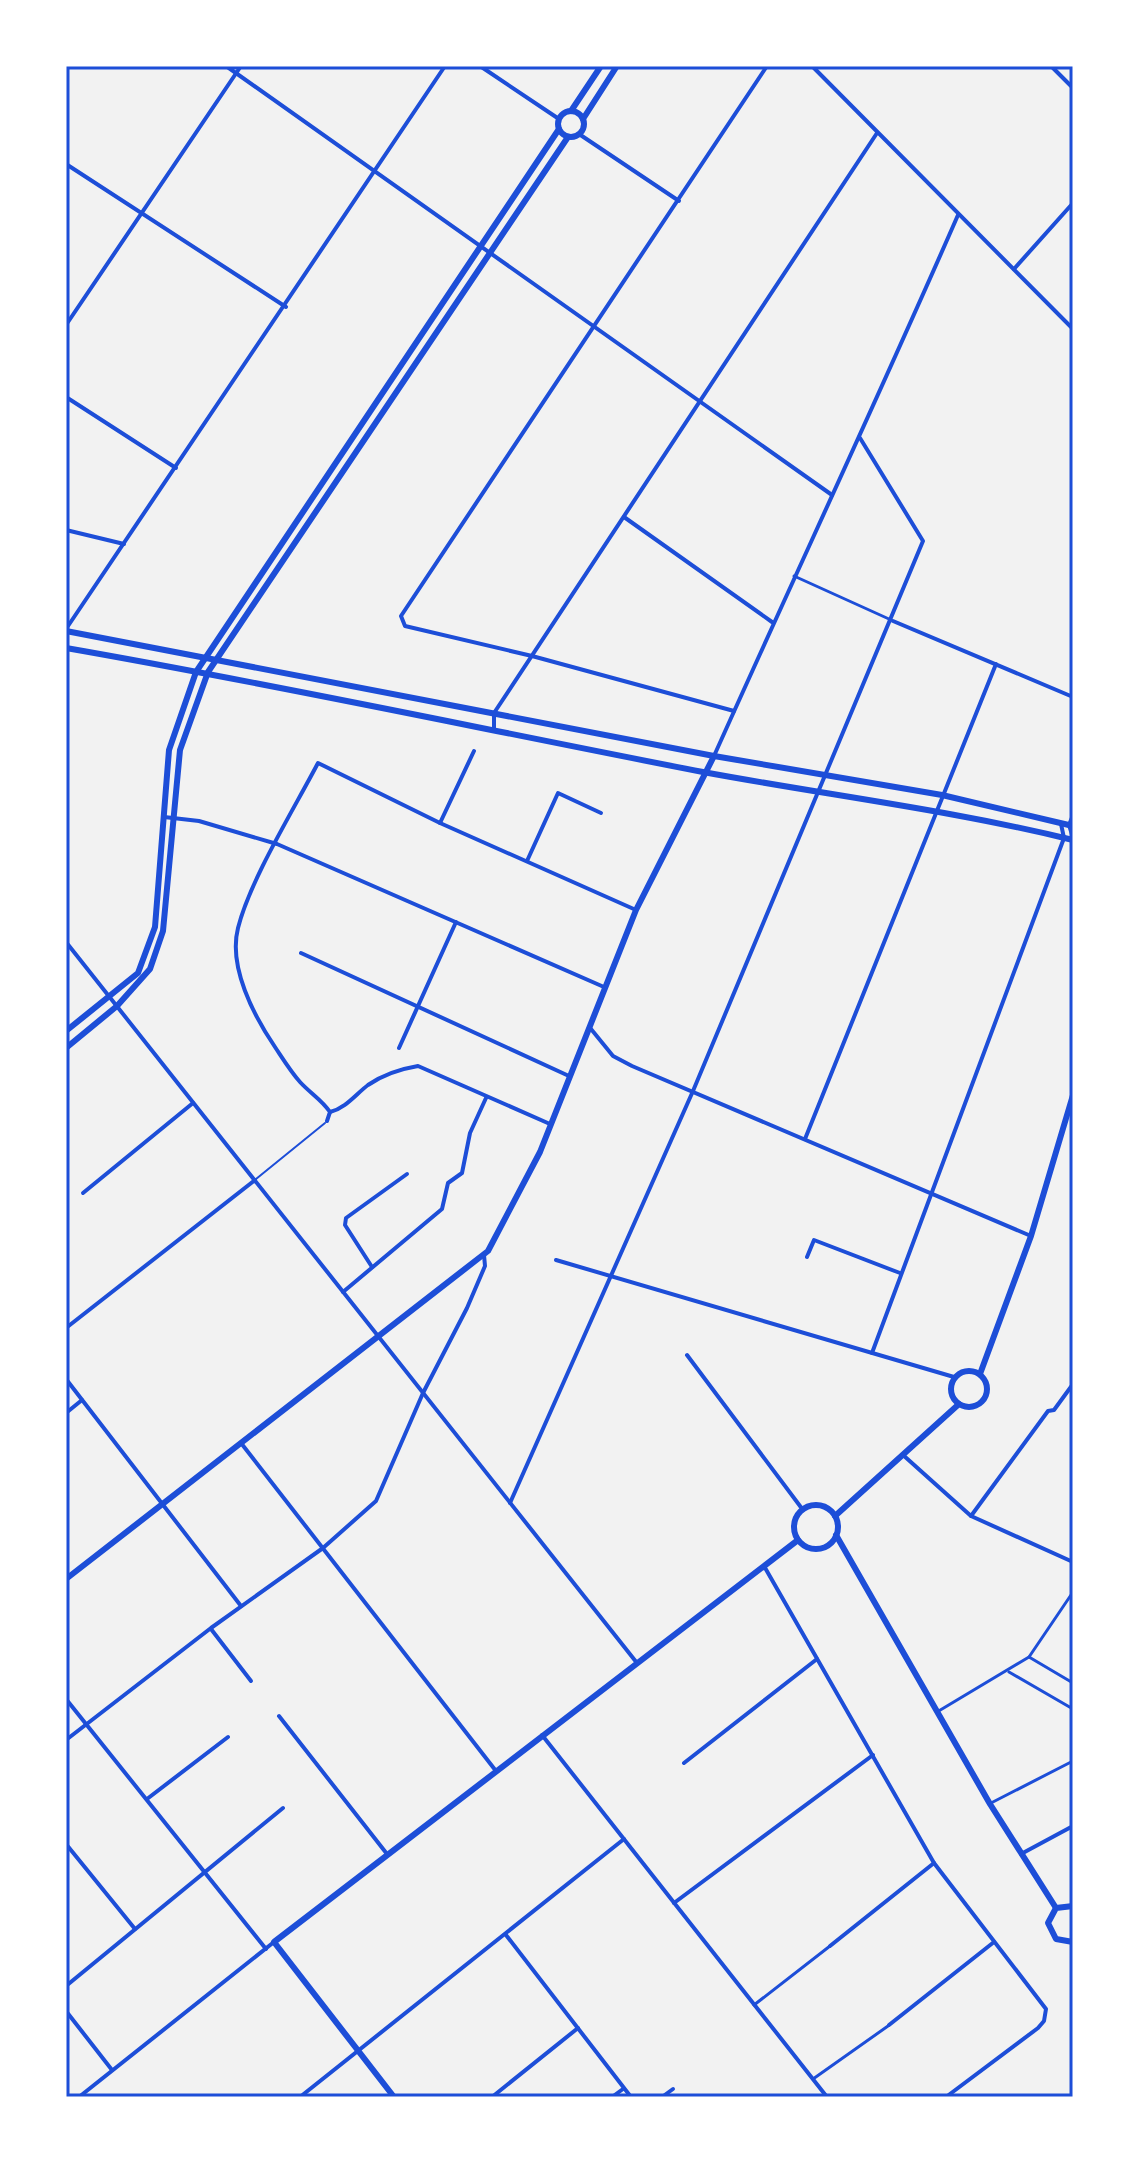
<svg xmlns="http://www.w3.org/2000/svg" width="1139" height="2163" font-family="Karla,sans-serif">
<style>
.lines{fill:none;stroke-linecap:round;stroke-linejoin:round}
.service{stroke:#1d4ed8;stroke-width:2}
.pedestrian{stroke:#1d4ed8;stroke-width:3}
.minor{stroke:#1d4ed8;stroke-width:4}
.tertiary{stroke:#1d4ed8;stroke-width:6}
.secondary{stroke:#1d4ed8;stroke-width:6}
.neatline{fill:none;stroke:#1d4ed8;stroke-width:3}
</style>
<rect width="100%" height="100%" fill="#f2f2f2"/>
<g class="lines">
<polyline class="service" points="256,1179 325,1123"/>
<g class="pedestrian">
<polyline points="794,576 889,619"/>
<polyline points="1029,1657 1073,1683"/>
<polyline points="1009,1672 1073,1709"/>
<polyline points="937,1712 1029,1657 1073,1592"/>
<polyline points="991,1803 1073,1761"/>
<polyline points="754,2005 830,1946"/>
<polyline points="813,2079 888,2026"/>
</g>
<g class="minor">
<polyline points="226,66 832,495"/>
<polyline points="480,66 559,119"/>
<polyline points="812,66 1073,329"/>
<polyline points="1051,66 1073,88"/>
<polyline points="579,134 679,201"/>
<polyline points="66,164 286,307"/>
<polyline points="1014,269 1073,203"/>
<polyline points="66,325 241,66"/>
<polyline points="66,397 176,468"/>
<polyline points="624,517 772,622"/>
<polyline points="66,530 124,544"/>
<polyline points="893,621 1073,697"/>
<polyline points="66,629 445,66"/>
<polyline points="734,711 532,656 405,626 401,616 767,66"/>
<polyline points="494,730 494,713 877,133"/>
<path d="M 714,756 C 795,575 879,396 958,215"/>
<polyline points="1073,815 1069,825 1073,838"/>
<polyline points="164,817 199,821 277,844 604,987"/>
<polyline points="440,823 474,751"/>
<polyline points="527,861 558,793 601,813"/>
<polyline points="66,942 637,1663"/>
<polyline points="301,953 569,1076"/>
<polyline points="591,1029 613,1056 632,1066 1031,1236"/>
<polyline points="399,1048 456,922"/>
<path d="M 330,1112 C 346,1108 356,1094 368,1085 C 384,1074 400,1069 418,1066 L 550,1124"/>
<path d="M 327,1121 L 330,1112 C 322,1100 310,1093 300,1082 C 291,1072 283,1059 275,1047 C 254,1016 228,967 238,928 C 250,880 294,809 318,763 L 440,823 L 636,910"/>
<polyline points="805,1139 996,664"/>
<polyline points="83,1193 193,1103"/>
<polyline points="807,1257 814,1240 900,1273"/>
<polyline points="556,1260 954,1377"/>
<polyline points="372,1267 345,1225 346,1218 407,1174"/>
<polyline points="343,1292 442,1209 448,1183 462,1173 470,1133 486,1098"/>
<polyline points="66,1328 255,1180"/>
<polyline points="872,1353 1064,838 1061,824"/>
<polyline points="687,1355 803,1510"/>
<polyline points="66,1379 241,1606"/>
<polyline points="66,1413 82,1400"/>
<polyline points="241,1443 496,1771"/>
<polyline points="903,1455 971,1516 1073,1562"/>
<polyline points="510,1503 693,1091 923,541 860,438"/>
<polyline points="971,1516 1048,1411 1054,1410 1073,1384"/>
<polyline points="764,1566 934,1863 1046,2009 1044,2021 1038,2028 946,2097"/>
<polyline points="211,1629 251,1681"/>
<polyline points="66,1699 266,1949"/>
<polyline points="279,1716 387,1854"/>
<polyline points="542,1735 827,2097"/>
<polyline points="66,1740 211,1628 323,1548 376,1501 423,1393 467,1308 485,1266 484,1255"/>
<polyline points="684,1763 817,1659"/>
<polyline points="147,1799 228,1737"/>
<polyline points="66,1844 135,1929"/>
<polyline points="1021,1854 1073,1826"/>
<polyline points="674,1903 873,1755"/>
<polyline points="506,1935 631,2097"/>
<polyline points="830,1946 934,1863"/>
<polyline points="66,1986 283,1808"/>
<polyline points="66,2011 112,2070"/>
<polyline points="889,2025 994,1942"/>
<polyline points="79,2097 274,1942"/>
<polyline points="300,2097 624,1839"/>
<polyline points="492,2097 578,2028"/>
<polyline points="612,2097 623,2089"/>
<polyline points="662,2097 673,2089"/>
</g>
<g class="tertiary">
<polyline points="571,111 601,66"/>
<circle cx="571" cy="124" r="13"/>
<polyline points="583,119 617,66"/>
<polyline points="66,1031 138,973 155,927 169,750 196,672 559,129"/>
<polyline points="66,1048 117,1006 150,969 163,931 180,750 208,672 568,137"/>
<circle cx="969" cy="1389" r="18"/>
<polyline points="980,1374 1031,1236 1073,1095"/>
<circle cx="816" cy="1527" r="22"/>
<polyline points="835,1516 959,1404"/>
<polyline points="836,1535 990,1804 1056,1908"/>
<polyline points="66,1579 488,1251 540,1152 636,910 714,756"/>
<polyline points="1073,1906 1056,1908 1048,1923 1056,1939 1073,1942"/>
<polyline points="394,2097 274,1942 798,1540"/>
</g>
<g class="secondary">
<polyline points="66,631 714,756 942,795 1073,826"/>
<path d="M 66,648 C 279,685 491,731 703,772 C 827,795 951,810 1073,840"/>
</g>
</g>
<rect width="1139" height="2163" fill="none" stroke="#ffffff" stroke-width="136"/>
<rect x="68" y="68" width="1003" height="2027" class="neatline"/>
</svg>
